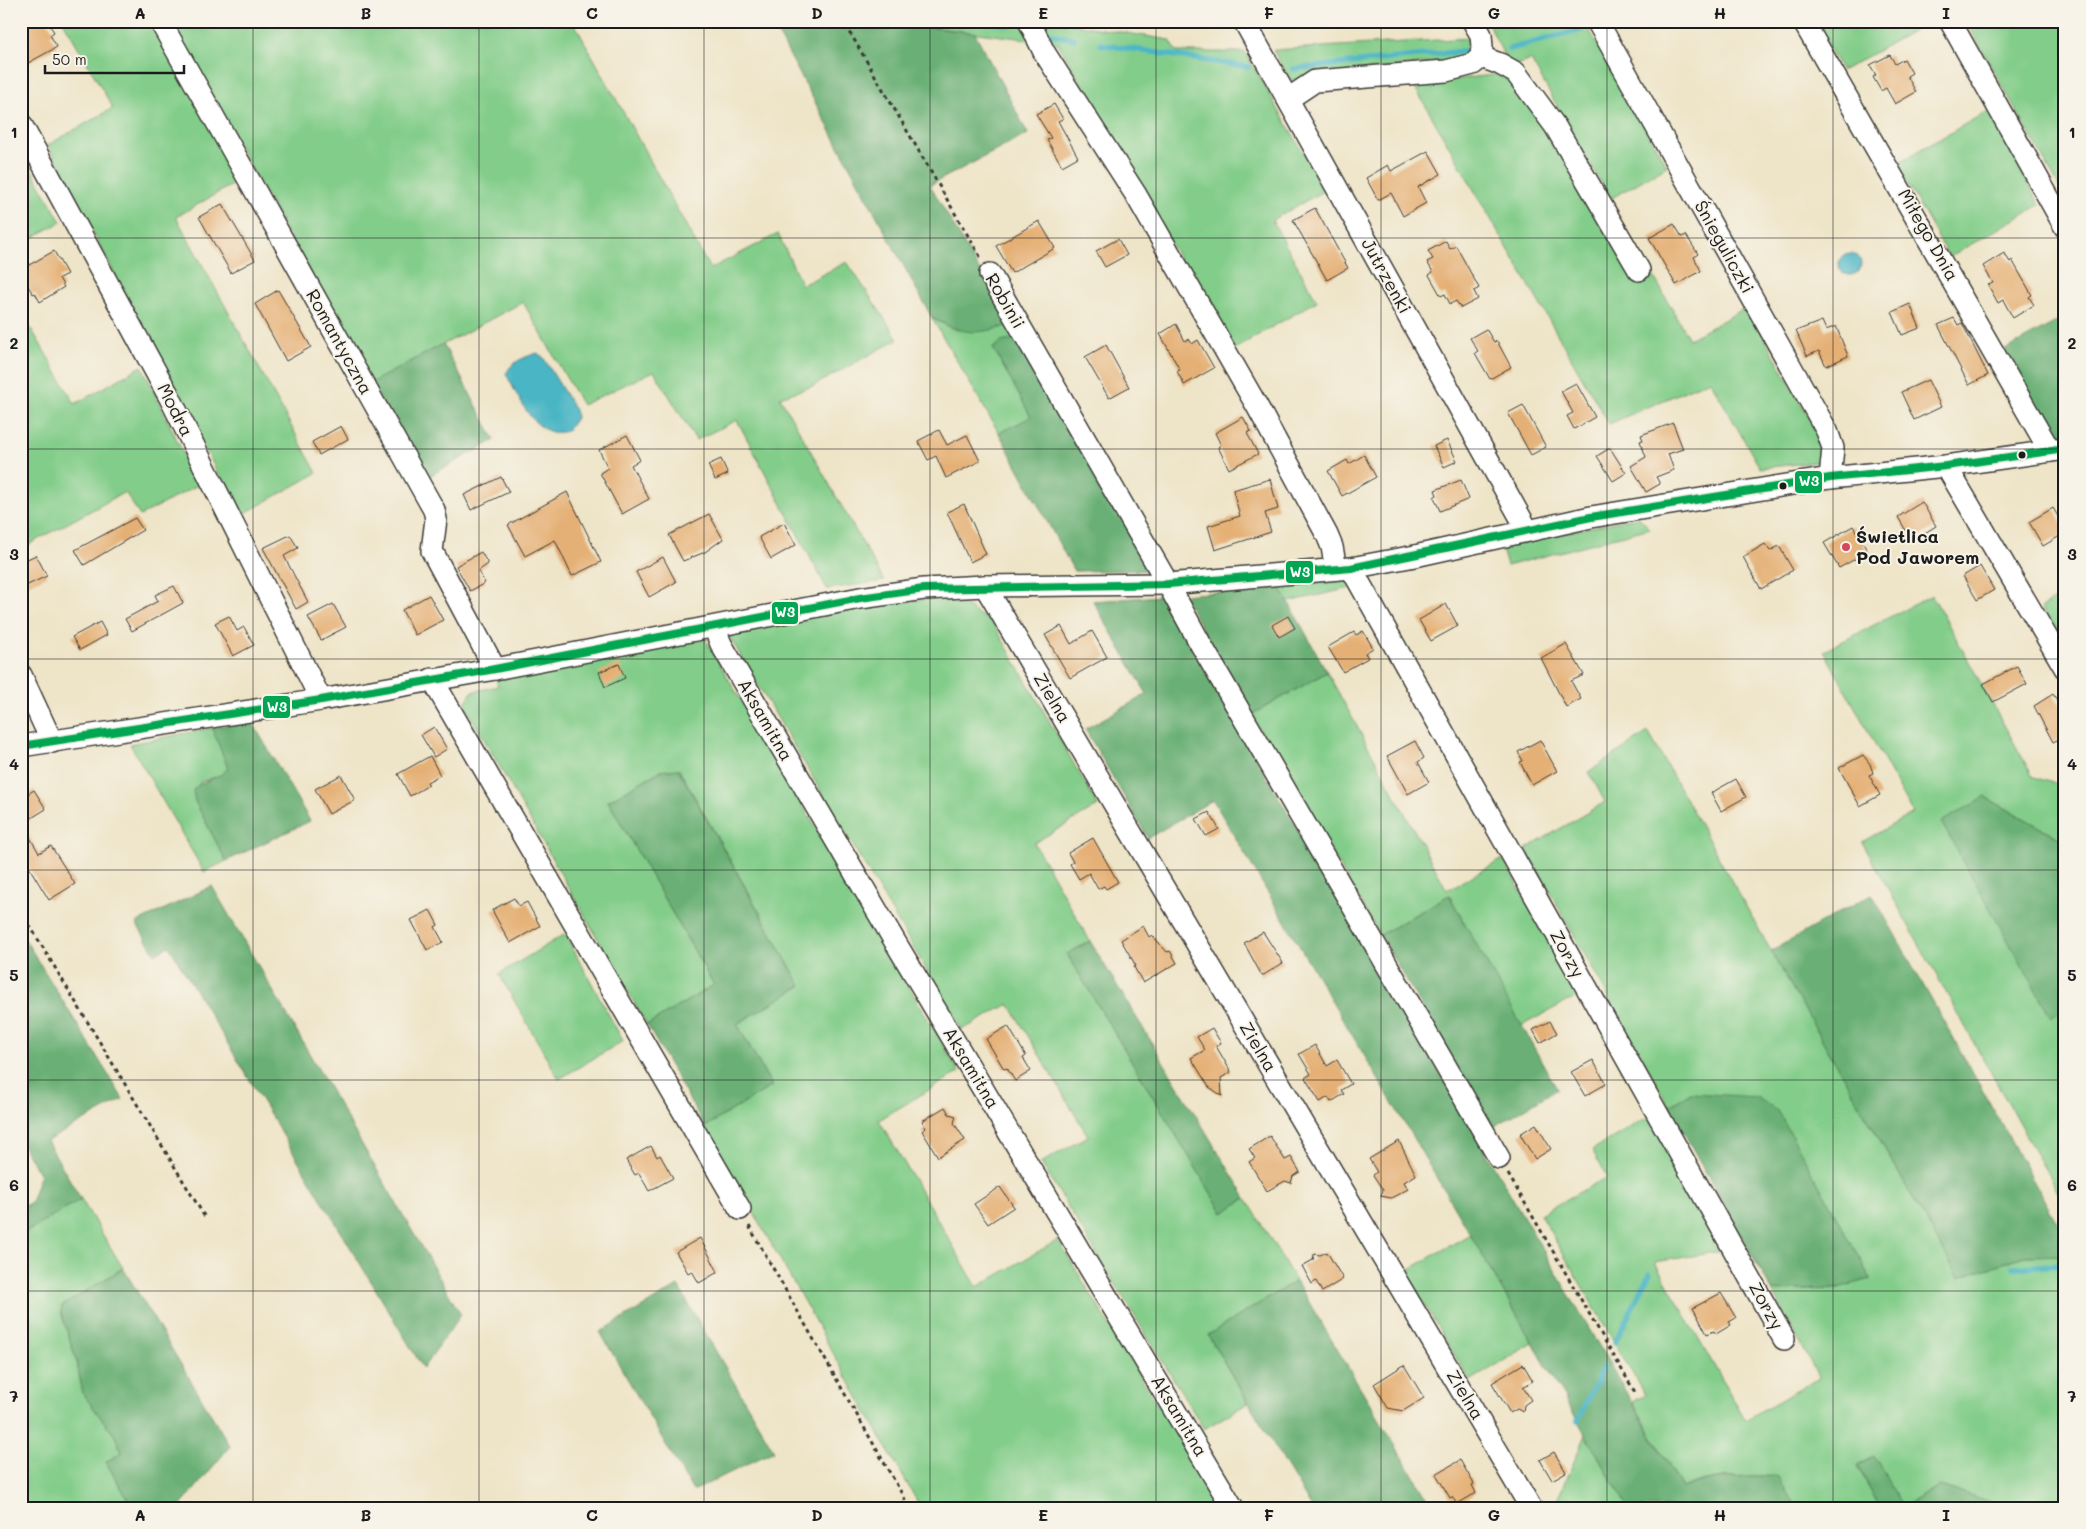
<svg xmlns="http://www.w3.org/2000/svg" width="2086" height="1529" font-family="Mali,sans-serif">
<style>
.green{fill:#83cd8a;stroke:#507453}
.forest{fill:#6ab076;stroke:#436649}
.water{fill:#49b5c5;stroke:#326870}
.lines{fill:none;stroke-linecap:round;stroke-linejoin:round}
.stream{stroke:#49b5c5;stroke-width:5.5}
.building{fill:#e5b076}
.minor-casing{stroke:#3c3a36;stroke-width:24}
.path{stroke:#3c3a36;stroke-width:3;stroke-dasharray:4 4;stroke-linecap:butt}
.minor{stroke:#fff;stroke-width:21}
.bus-1-casing{stroke:#f7f3e8;stroke-width:11}
.bus-1{stroke:#00a651;stroke-width:8}
.grid{fill:none;stroke:#1c1c1c;stroke-width:1;stroke-opacity:0.55}
.bus-dot{fill:#1c1c1c;stroke:#f7f3e8;stroke-width:2}
.poi-dot{fill:#d1495b;stroke:#f7f3e8;stroke-width:2}
.labels{text-anchor:middle;stroke-width:4;stroke-linejoin:round;paint-order:stroke}
.street-label{font-size:18px;fill:#1c1c1c;stroke:#f7f3e8}
.poi-label{font-size:18px;font-weight:bold;fill:#1c1c1c;stroke:#f7f3e8;text-anchor:start}
.line-badge{stroke:#f7f3e8;stroke-width:2}
.badge-label{font-size:14px;text-anchor:middle;font-weight:bold;fill:#fff}
.neatline{fill:none;stroke:#1c1c1c;stroke-width:2}
.grid-label{font-size:16px;text-anchor:middle;font-weight:bold;fill:#1c1c1c}
</style>
<rect width="100%" height="100%" fill="#f7f3e8"/>
<filter id="ink" filterUnits="userSpaceOnUse"><feTurbulence type="fractalNoise" baseFrequency=".02" numOctaves="2"/><feDisplacementMap in="SourceGraphic" scale="10" xChannelSelector="R" yChannelSelector="G"/><feConvolveMatrix kernelMatrix="1 2 1 2 8 2 1 2 1" color-interpolation-filters="sRGB"/></filter>
<filter id="wash" filterUnits="userSpaceOnUse"><feTurbulence type="fractalNoise" baseFrequency=".0096" numOctaves="4" result="noise"/><feDisplacementMap in="SourceGraphic" scale="20" xChannelSelector="R" yChannelSelector="G"/><feGaussianBlur stdDeviation="1.12" result="paint"/><feColorMatrix in="noise" values="0 0 0 0 0 0 0 0 0 0 0 0 0 0 0 0 0 1.4 0 .05"/><feComposite in="paint" operator="in"/></filter>
<g filter="url(#wash)">
<rect width="100%" height="100%" fill="#eee4c7"/>
<g class="green">
<polygon points="63,21 153,21 242,179 176,217 317,473 240,516 48,145 113,108"/>
<polygon points="169,21 573,21 710,269 778,234 802,285 847,262 898,339 813,386 780,397 884,581 827,589 737,420 696,440 654,371 582,405 523,302 371,383"/>
<polygon points="881,21 1053,21 1170,40 1177,52 1245,52 1325,190 1272,220 1317,301 1231,351 1058,43"/>
<polygon points="1487,21 1584,21 1667,166 1610,199 1531,60 1510,67"/>
<polygon points="1814,21 1930,21 1842,71"/>
<polygon points="1966,21 2065,21 2065,197"/>
<path d="M 1470,38 C 1472,47 1470,55 1462,59 L 1290,80 L 1273,50 Z"/>
<polygon points="1503,70 1567,154 1640,282 1653,275 1689,339 1747,307 1825,446 1817,462 1760,468 1710,380 1609,424 1413,84 1493,75"/>
<polygon points="1988,111 2040,205 1949,257 1896,164"/>
<polygon points="21,151 61,222 21,244"/>
<polygon points="21,311 75,404 142,366 198,485 140,516 125,492 24,547 21,543"/>
<polygon points="932,318 955,330 1011,325 1024,340 993,348 1032,418 999,433"/>
<polygon points="1638,517 1650,528 1507,566 1501,546"/>
<polygon points="1346,577 1351,588 1288,602 1280,587"/>
<polygon points="2065,593 2065,649 2041,608"/>
<polygon points="1932,595 2033,777 2061,785 2065,783 2065,841 1985,797 2051,1016 2065,1010 2065,1205 1862,842 1913,813 1824,651"/>
<polygon points="945,597 962,604 993,623 1098,806 1034,843 1090,941 1067,954 1223,1213 1246,1198 1296,1281 1208,1335 1248,1403 1204,1429 1041,1163 1088,1136 1009,1004 962,1030 729,636 841,609"/>
<polygon points="705,639 959,1072 879,1120 977,1287 1058,1240 1220,1508 921,1508 705,1127 772,1086 737,1024 801,986 679,769 660,771 608,801 714,985 647,1025 464,704 472,692 498,686 495,676"/>
<polygon points="1327,672 1447,890 1503,859 1579,995 1521,1026 1449,895 1380,935 1251,715"/>
<polygon points="212,728 229,768 224,774 200,782 195,801 226,861 204,872 130,744"/>
<path d="M 1648,732 L 1771,951 L 1959,1278 L 2024,1256 L 2065,1255 L 2065,1508 L 1995,1508 L 1992,1502 L 1940,1486 L 1902,1507 L 1857,1466 L 1881,1508 L 1796,1508 L 1777,1477 C 1746,1474 1711,1477 1682,1488 L 1633,1402 L 1645,1395 L 1540,1214 L 1607,1177 L 1592,1150 L 1648,1117 L 1723,1251 L 1655,1262 L 1745,1420 L 1819,1378 L 1772,1291 L 1834,1289 L 1871,1278 L 1691,1093 L 1669,1106 L 1526,849 L 1605,802 L 1589,772 Z"/>
<polygon points="565,934 623,1041 559,1079 499,974"/>
<polygon points="81,1199 123,1268 62,1306 61,1312 76,1359 83,1394 115,1436 122,1452 106,1462 133,1508 21,1508 21,1235"/>
<polygon points="1470,1234 1533,1343 1470,1381 1405,1272"/>
<polygon points="1586,1435 1628,1508 1553,1508"/>
</g>
<g class="forest">
<path d="M 771,21 L 881,21 L 975,33 L 1028,134 L 930,185 L 1011,325 C 975,335 966,335 932,318 Z"/>
<polygon points="2065,317 2065,434 2049,436 2003,351"/>
<polygon points="1015,339 1154,570 1074,571 999,433 1031,417 993,348 1001,342"/>
<polygon points="443,344 495,440 424,479 371,383"/>
<polygon points="1280,587 1327,672 1251,715 1183,595"/>
<path d="M 1161,596 L 1682,1488 C 1712,1478 1745,1474 1778,1477 L 1796,1508 L 1628,1508 L 1470,1234 L 1213,800 L 1148,838 L 1085,729 L 1147,694 L 1093,601 Z"/>
<path d="M 251,720 L 310,821 L 226,861 L 195,801 L 193,790 C 203,779 219,780 228,768 L 212,728 Z"/>
<polygon points="678,769 801,986 737,1024 772,1086 705,1127 647,1025 714,985 608,801 660,771"/>
<polygon points="1985,797 2065,841 2065,1010 2051,1017 1941,822"/>
<polygon points="212,886 461,1315 423,1368 169,946 155,954 136,923"/>
<polygon points="1872,894 2065,1237 2065,1255 2024,1256 1959,1278 1771,951"/>
<polygon points="1449,895 1557,1089 1492,1128 1380,935"/>
<polygon points="21,933 123,1099 47,1141 81,1199 21,1235 21,1208 31,1202 40,1175 21,1143"/>
<polygon points="1090,941 1246,1198 1223,1213 1067,954"/>
<polygon points="1691,1093 1756,1097 1778,1111 1871,1279 1834,1289 1772,1291 1669,1106"/>
<polygon points="123,1268 230,1446 179,1508 133,1508 106,1462 122,1452 115,1436 83,1394 76,1359 61,1312 62,1306"/>
<polygon points="1296,1281 1433,1508 1312,1508 1208,1335"/>
<polygon points="678,1286 774,1451 693,1491 600,1332"/>
<polygon points="1874,1456 1902,1507 1940,1486 1992,1502 1995,1508 1881,1508 1857,1465"/>
</g>
<g class="water">
<circle cx="1850" cy="264" r="11"/>
<path d="M 537,353 L 543,357 L 575,410 L 576,418 L 567,431 C 563,432 556,433 552,432 C 529,426 517,393 506,374 C 512,361 523,358 537,353 Z"/>
</g>
<g class="lines">
<g class="stream">
<polyline points="978,21 1009,25"/>
<polyline points="1042,32 1074,39"/>
<polyline points="1100,44 1248,67"/>
<polyline points="1509,49 1581,30"/>
<polyline points="1293,69 1464,51"/>
<polyline points="2014,1267 2065,1265"/>
<polyline points="1615,1342 1650,1273"/>
<polyline points="1578,1420 1603,1367"/>
</g>
</g>
<g id="blocks">
<g class="building">
<polygon points="21,21 47,21 54,32 50,35 57,47 28,63 21,51"/>
<polygon points="1890,55 1895,64 1904,59 1912,73 1907,76 1916,92 1895,104 1886,88 1881,91 1873,77 1876,75 1870,65"/>
<polygon points="1054,104 1063,119 1058,121 1078,157 1062,166 1047,140 1051,138 1036,114"/>
<polygon points="1428,151 1441,174 1418,187 1426,203 1403,216 1391,193 1378,200 1366,178 1388,165 1391,171"/>
<polygon points="222,204 255,260 231,273 199,217"/>
<polygon points="1315,208 1348,268 1327,280 1293,220"/>
<polygon points="1039,221 1055,248 1012,273 996,246"/>
<polygon points="1674,224 1682,237 1686,235 1698,254 1694,257 1701,271 1676,285 1649,238"/>
<polygon points="1118,239 1127,255 1105,267 1096,251"/>
<polygon points="1446,241 1450,249 1456,246 1479,288 1474,291 1478,299 1461,308 1456,301 1450,304 1445,294 1441,296 1429,275 1433,272 1427,262 1433,259 1428,251"/>
<polygon points="54,251 67,274 59,278 64,287 40,302 35,293 33,294 23,278 26,276 22,269"/>
<polygon points="2004,253 2010,262 2012,260 2032,295 2029,297 2034,305 2013,318 2003,300 1998,303 1988,285 1993,283 1983,266"/>
<polygon points="278,290 311,347 286,361 255,304"/>
<polygon points="1910,304 1920,328 1902,335 1892,312"/>
<polygon points="1954,318 1958,325 1962,323 1988,375 1969,385 1938,325"/>
<polygon points="1822,321 1826,330 1836,326 1848,356 1826,366 1819,351 1807,356 1796,331"/>
<polygon points="1176,324 1185,341 1189,339 1192,344 1198,340 1214,368 1184,385 1177,371 1180,370 1160,334"/>
<polygon points="1486,329 1494,342 1497,341 1511,367 1490,379 1475,353 1478,351 1470,338"/>
<polygon points="1106,345 1129,387 1109,398 1085,357"/>
<polygon points="1928,380 1941,407 1914,420 1901,392"/>
<polygon points="1576,383 1595,417 1574,429 1567,416 1573,413 1561,391"/>
<polygon points="1523,405 1546,447 1531,455 1508,413"/>
<polygon points="1243,417 1251,431 1247,433 1258,454 1229,469 1218,447 1221,445 1215,433"/>
<polygon points="1673,423 1683,449 1668,454 1674,470 1656,477 1660,484 1646,492 1631,466 1646,457 1640,441 1643,440 1641,435"/>
<polygon points="341,426 348,439 319,455 312,442"/>
<polygon points="939,430 947,445 967,435 980,461 946,478 936,456 928,460 918,441"/>
<polygon points="627,435 640,460 631,465 649,499 622,514 600,473 608,468 599,450"/>
<polygon points="1447,440 1457,461 1444,467 1434,446"/>
<polygon points="1610,448 1626,473 1613,481 1597,456"/>
<polygon points="1364,455 1376,477 1342,496 1328,471 1347,460 1349,464"/>
<polygon points="721,459 728,474 715,480 708,465"/>
<polygon points="501,477 509,492 471,510 464,495"/>
<polygon points="1270,479 1278,509 1265,513 1271,532 1215,550 1208,526 1240,516 1233,490"/>
<polygon points="1461,480 1469,499 1440,511 1434,497 1437,495 1435,490"/>
<polygon points="567,492 601,562 572,576 555,540 525,556 508,525"/>
<polygon points="1922,502 1936,526 1912,541 1898,517"/>
<polygon points="964,504 986,554 970,562 947,512"/>
<polygon points="2053,508 2065,528 2065,533 2043,546 2029,522"/>
<polygon points="709,514 723,539 705,552 683,561 669,535"/>
<polygon points="135,518 143,530 84,565 75,550"/>
<polygon points="784,523 796,545 771,559 759,537"/>
<polygon points="1853,526 1868,552 1839,568 1824,543"/>
<polygon points="290,535 298,548 284,556 308,602 296,609 263,548"/>
<polygon points="1765,544 1770,551 1779,546 1793,570 1761,589 1743,557"/>
<polygon points="481,552 488,564 478,571 485,583 470,591 456,566"/>
<polygon points="36,555 47,576 21,588 21,562"/>
<polygon points="663,557 676,582 649,597 636,572"/>
<polygon points="1980,566 1994,590 1977,600 1963,576"/>
<polygon points="174,586 183,603 132,631 125,619 158,601 155,595"/>
<polygon points="429,595 443,620 415,635 402,610"/>
<polygon points="333,604 346,627 321,640 308,617"/>
<polygon points="1446,604 1458,626 1431,641 1419,620"/>
<polygon points="229,616 237,631 244,627 254,645 233,656 215,623"/>
<polygon points="1288,616 1295,628 1279,637 1272,625"/>
<polygon points="100,622 107,635 80,650 72,637"/>
<polygon points="1061,626 1071,644 1092,631 1107,657 1070,678 1045,635"/>
<polygon points="1363,631 1373,648 1365,653 1368,658 1343,672 1328,647 1354,632 1356,635"/>
<polygon points="1566,644 1584,675 1571,681 1581,699 1566,707 1541,658"/>
<polygon points="619,664 625,678 605,687 599,672"/>
<polygon points="2017,666 2027,684 1993,702 1983,684"/>
<polygon points="2053,694 2065,712 2065,736 2053,742 2034,706"/>
<polygon points="434,727 447,749 434,757 421,735"/>
<polygon points="1540,740 1557,771 1532,785 1520,762 1523,761 1518,752"/>
<polygon points="1415,741 1424,758 1418,762 1429,782 1408,794 1387,756"/>
<polygon points="1863,755 1870,764 1873,773 1869,775 1880,795 1860,806 1839,768"/>
<polygon points="430,756 440,775 427,782 429,785 410,796 398,774"/>
<polygon points="341,775 355,800 329,814 315,789"/>
<polygon points="1736,779 1746,797 1721,811 1711,793"/>
<polygon points="34,790 46,809 22,824 39,853 51,846 75,884 49,900 21,854 21,798"/>
<polygon points="1209,812 1219,829 1206,836 1196,819"/>
<polygon points="1093,838 1118,882 1106,889 1104,886 1098,889 1089,873 1079,879 1070,864 1073,862 1068,853"/>
<polygon points="514,898 519,906 527,902 540,926 510,943 492,910"/>
<polygon points="430,910 438,925 435,927 443,942 427,950 411,920"/>
<polygon points="1143,926 1149,937 1152,935 1167,952 1170,951 1177,963 1143,983 1134,967 1136,966 1121,940"/>
<polygon points="1263,932 1283,963 1262,976 1244,943"/>
<polygon points="1550,1021 1557,1033 1540,1043 1533,1030"/>
<polygon points="1008,1026 1026,1056 1023,1058 1031,1071 1015,1081 1007,1068 1004,1069 986,1039"/>
<polygon points="1212,1028 1221,1043 1216,1046 1231,1072 1221,1078 1222,1096 1209,1087 1191,1058 1205,1050 1197,1037"/>
<polygon points="1315,1045 1327,1066 1337,1060 1351,1084 1341,1090 1344,1094 1331,1102 1328,1097 1320,1102 1305,1078 1311,1074 1299,1054"/>
<polygon points="1593,1060 1606,1084 1585,1096 1571,1072"/>
<polygon points="945,1107 949,1114 956,1116 954,1123 965,1140 938,1157 922,1131 926,1128 922,1121"/>
<polygon points="1536,1124 1551,1149 1535,1159 1520,1134"/>
<polygon points="1270,1136 1285,1160 1291,1157 1300,1172 1293,1176 1291,1183 1285,1181 1267,1191 1249,1162 1255,1158 1249,1149"/>
<polygon points="1399,1141 1416,1175 1404,1182 1408,1189 1391,1198 1381,1196 1383,1190 1373,1175 1377,1172 1369,1159"/>
<polygon points="651,1146 657,1157 660,1155 673,1178 649,1191 639,1173 635,1175 626,1160"/>
<polygon points="1000,1187 1014,1207 988,1224 974,1204"/>
<polygon points="700,1238 718,1272 699,1283 692,1271 688,1273 676,1252"/>
<polygon points="1327,1252 1343,1279 1322,1292 1316,1281 1312,1284 1302,1266 1313,1260 1314,1254 1320,1255"/>
<polygon points="1721,1293 1736,1318 1729,1322 1731,1325 1716,1334 1714,1331 1707,1334 1693,1308"/>
<polygon points="1523,1364 1533,1381 1523,1387 1531,1400 1524,1405 1523,1412 1517,1409 1510,1413 1492,1383"/>
<polygon points="1404,1365 1424,1398 1403,1411 1388,1408 1374,1384"/>
<polygon points="1554,1452 1566,1472 1552,1480 1540,1460"/>
<polygon points="1460,1460 1474,1484 1472,1485 1476,1493 1457,1504 1452,1497 1450,1498 1436,1474"/>
</g>
</g>
</g>
<g filter="url(#ink)">
<use href="#blocks" fill-opacity="0" stroke="#3c3a36" stroke-width="1"/>
<g class="lines">
<defs>
<g id="minor">
<polyline points="160,21 434,510 436,519 432,551 495,669"/>
<polyline points="1029,21 1044,52 1136,195 1257,406 1327,535 1332,547 1336,569"/>
<polyline points="1244,21 1528,531"/>
<polyline points="1597,21 1827,431 1833,448 1830,478"/>
<polyline points="1803,21 2050,451"/>
<polyline points="1950,21 2065,227"/>
<polyline points="1481,57 1500,64 1516,73 1555,126 1639,270"/>
<polyline points="1288,99 1315,81 1446,71 1473,64 1481,57 1482,47 1481,35 1473,21"/>
<polyline points="21,124 170,398 321,700"/>
<polyline points="990,274 1168,584 1200,643 1499,1158"/>
<polyline points="1946,466 2065,668"/>
<polyline points="1351,568 1784,1339"/>
<polyline points="985,586 1531,1508"/>
<polyline points="714,627 721,644 894,940 1233,1508"/>
<polyline points="21,675 52,742"/>
<polyline points="432,679 740,1209"/>
<polyline points="21,746 321,700 495,669 860,598 924,589 985,586 1168,584 1351,568 1415,556 1591,517 1830,478 1946,466 2065,449"/>
</g>
</defs>
<use href="#minor" class="minor-casing"/>
<g class="path">
<polyline points="838,21 852,36 981,258"/>
<polyline points="21,911 206,1219"/>
<polyline points="1508,1174 1636,1394"/>
<polyline points="749,1226 910,1508"/>
</g>
<use href="#minor" class="minor"/>
<defs>
<polyline id="bus-1" points="21,746 321,700 495,669 860,598 924,589 1168,584 1351,568 1591,517 1830,478 1946,466 2065,449"/>
</defs>
<use href="#bus-1" class="bus-1-casing"/>
<use href="#bus-1" class="bus-1"/>
</g>
</g>
<path class="grid" d="M 253,21 L 253,1508M 479,21 L 479,1508M 704,21 L 704,1508M 930,21 L 930,1508M 1156,21 L 1156,1508M 1381,21 L 1381,1508M 1607,21 L 1607,1508M 1833,21 L 1833,1508M 21,238 L 2065,238M 21,449 L 2065,449M 21,659 L 2065,659M 21,870 L 2065,870M 21,1080 L 2065,1080M 21,1291 L 2065,1291"/>
<g class="bus-dot">
<circle cx="2022" cy="455" r="4.5"/>
<circle cx="1783" cy="486" r="4.5"/>
</g>
<circle class="poi-dot" cx="1846" cy="547" r="5"/>
<g class="labels">
<g class="street-label">
<text transform="translate(1928 235) rotate(60)" y="6">Miłego Dnia</text>
<text transform="translate(1724 247) rotate(61)" y="6">Śnieguliczki</text>
<text transform="translate(1386 276) rotate(61)" y="6">Jutrzenki</text>
<text transform="translate(1005 301) rotate(60)" y="6">Robinii</text>
<text transform="translate(339 342) rotate(61)" y="6">Romantyczna</text>
<text transform="translate(175 410) rotate(63)" y="6">Modra</text>
<text transform="translate(1052 698) rotate(59)" y="6">Zielna</text>
<text transform="translate(765 720) rotate(60)" y="6">Aksamitna</text>
<text transform="translate(1567 954) rotate(61)" y="6">Zorzy</text>
<text transform="translate(1258 1047) rotate(59)" y="6">Zielna</text>
<text transform="translate(971 1068) rotate(59)" y="6">Aksamitna</text>
<text transform="translate(1766 1306) rotate(61)" y="6">Zorzy</text>
<text transform="translate(1465 1395) rotate(59)" y="6">Zielna</text>
<text transform="translate(1179 1416) rotate(59)" y="6">Aksamitna</text>
</g>
<g class="poi-label">
<text x="1856" y="543">Świetlica<tspan x="1856" dy="21">Pod Jaworem</tspan></text>
</g>
</g>
<g class="line-badge">
<rect x="1794" y="470" width="29" height="24" rx="5" fill="#00a651"/>
<rect x="1285" y="560" width="29" height="24" rx="5" fill="#00a651"/>
<rect x="771" y="601" width="28" height="24" rx="5" fill="#00a651"/>
<rect x="262" y="695" width="29" height="24" rx="5" fill="#00a651"/>
</g>
<g class="badge-label">
<text x="1809" y="486">W3</text>
<text x="1300" y="577">W3</text>
<text x="785" y="617">W3</text>
<text x="277" y="712">W3</text>
</g>
<rect width="2086" height="1529" fill="none" stroke="#f7f3e8" stroke-width="55"/>
<path d="M45 65v8h139v-8" fill="none" stroke="#1c1c1c" stroke-width="2.5"/>
<text x="52" y="65" font-size="15" fill="#1c1c1c" stroke="#f7f3e8" stroke-width="4" paint-order="stroke">50 m</text>
<rect x="28" y="28" width="2030" height="1474" class="neatline"/>
<g class="grid-label">
<text x="140" y="19">A</text>
<text x="366" y="19">B</text>
<text x="592" y="19">C</text>
<text x="817" y="19">D</text>
<text x="1043" y="19">E</text>
<text x="1269" y="19">F</text>
<text x="1494" y="19">G</text>
<text x="1720" y="19">H</text>
<text x="1946" y="19">I</text>
<text x="14" y="138">1</text>
<text x="2072" y="138">1</text>
<text x="14" y="349">2</text>
<text x="2072" y="349">2</text>
<text x="14" y="560">3</text>
<text x="2072" y="560">3</text>
<text x="14" y="770">4</text>
<text x="2072" y="770">4</text>
<text x="14" y="981">5</text>
<text x="2072" y="981">5</text>
<text x="14" y="1191">6</text>
<text x="2072" y="1191">6</text>
<text x="14" y="1402">7</text>
<text x="2072" y="1402">7</text>
<text x="140" y="1521">A</text>
<text x="366" y="1521">B</text>
<text x="592" y="1521">C</text>
<text x="817" y="1521">D</text>
<text x="1043" y="1521">E</text>
<text x="1269" y="1521">F</text>
<text x="1494" y="1521">G</text>
<text x="1720" y="1521">H</text>
<text x="1946" y="1521">I</text>
</g>
</svg>
